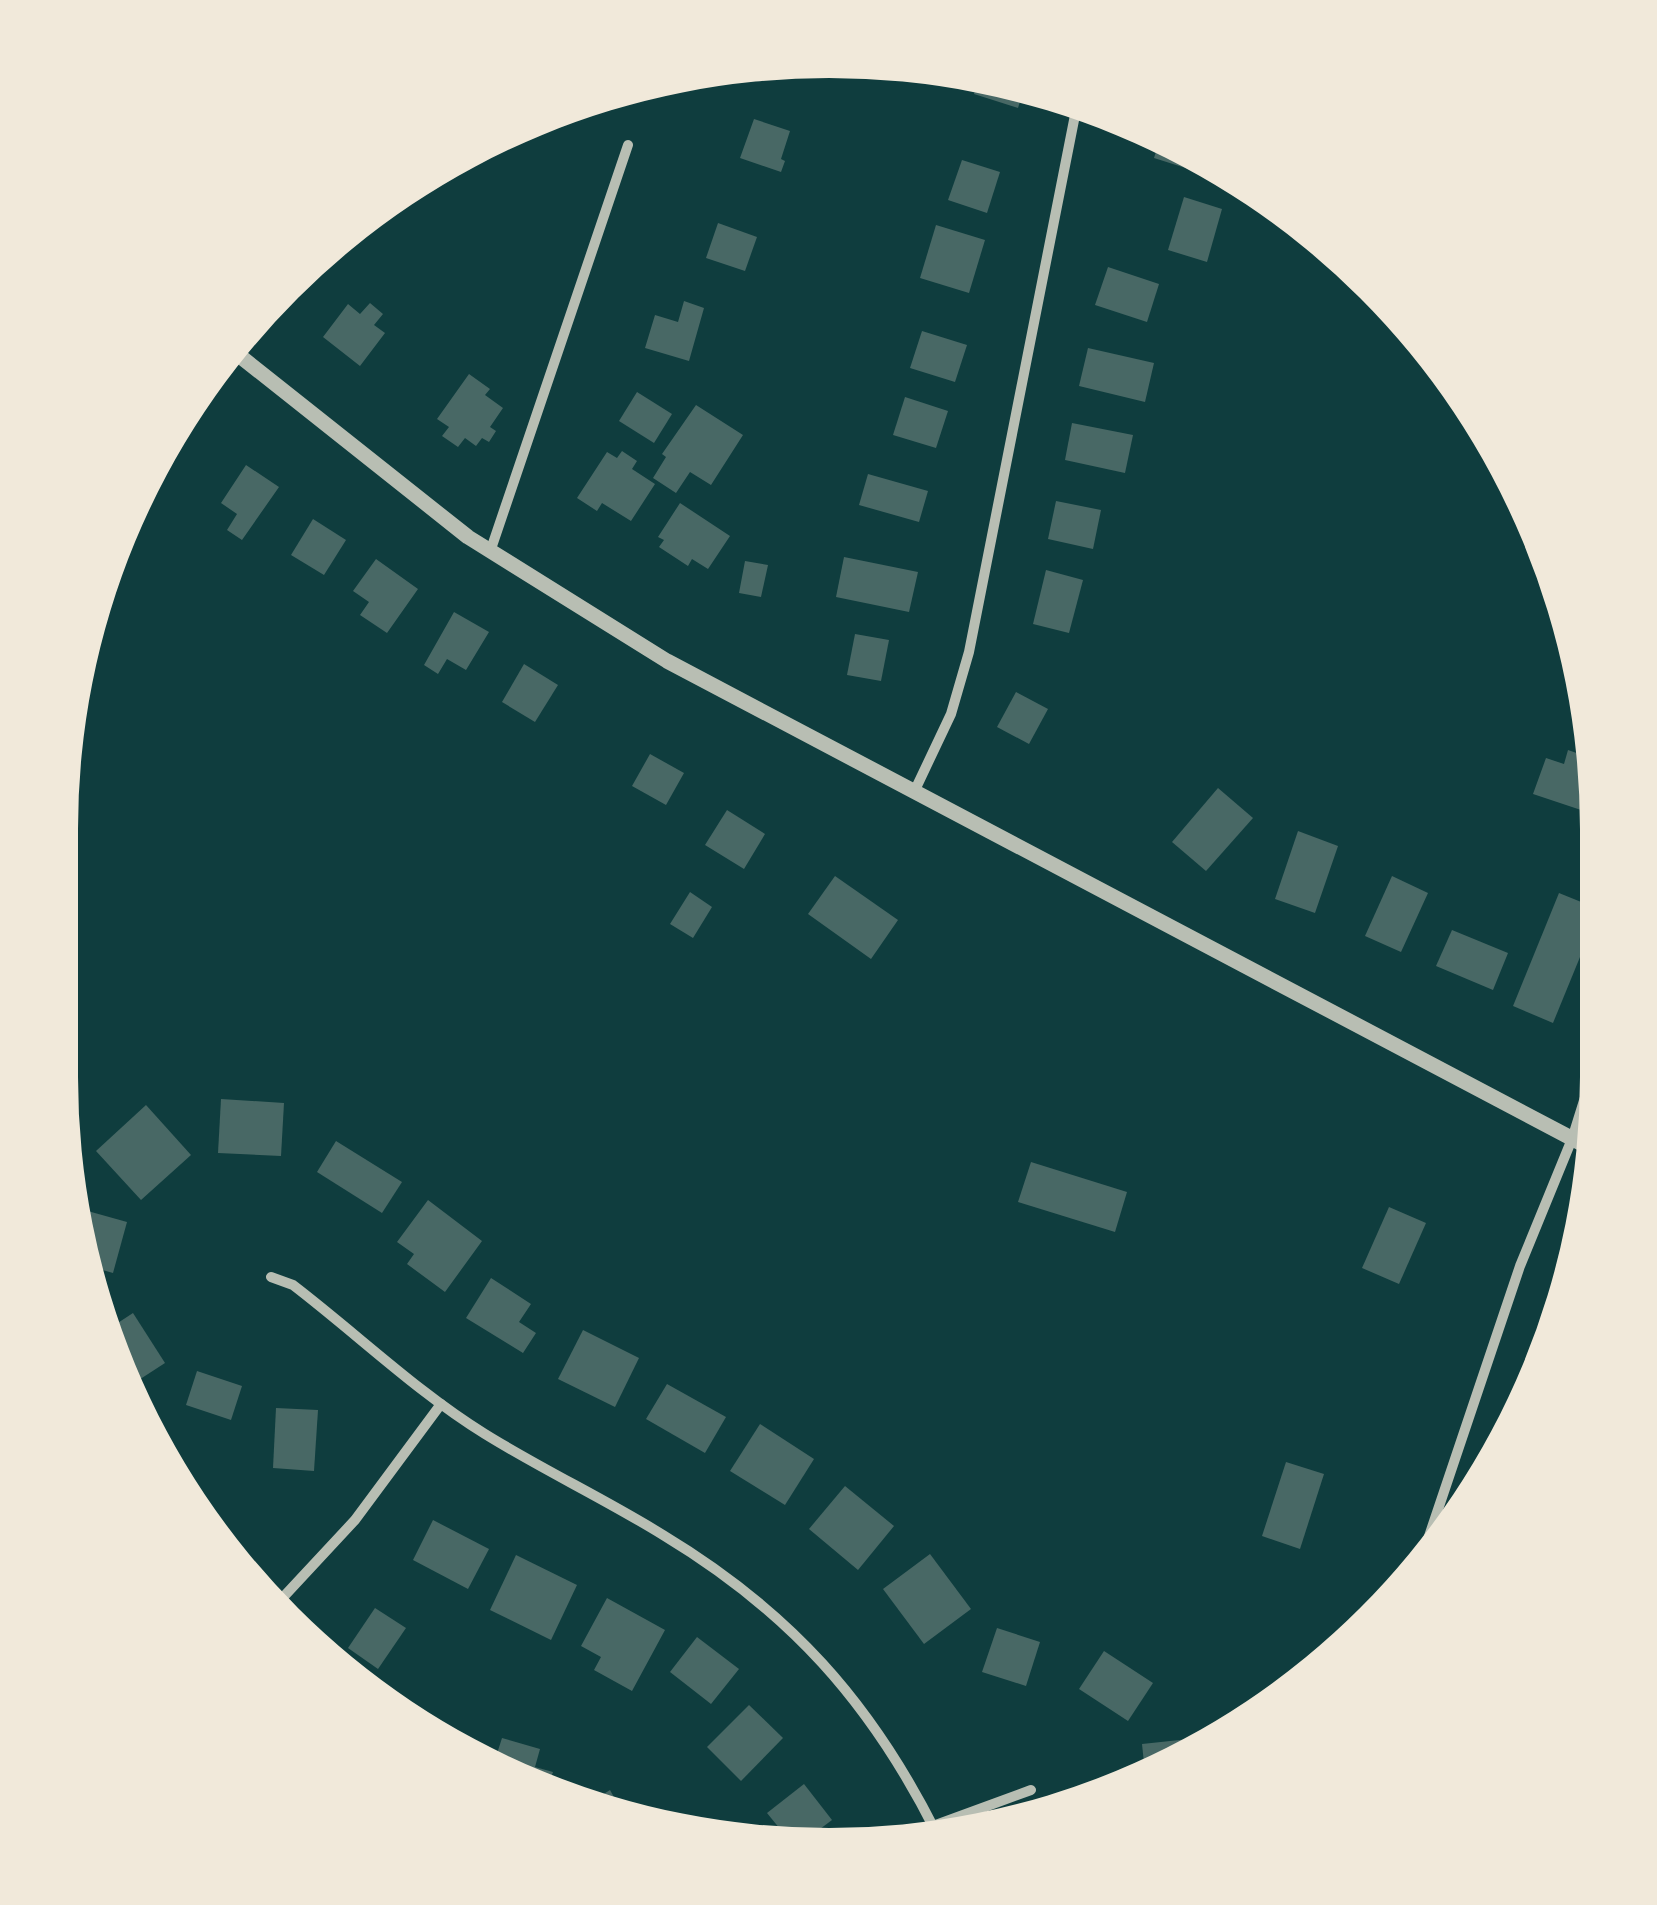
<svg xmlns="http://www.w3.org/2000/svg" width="1657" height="1905" font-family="'Fira Sans Condensed',sans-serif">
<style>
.building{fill:#486865}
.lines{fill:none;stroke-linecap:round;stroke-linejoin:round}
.minor{stroke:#b8beb3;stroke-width:10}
.tertiary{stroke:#b8beb3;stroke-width:15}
</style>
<rect width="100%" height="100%" fill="#0f3d3e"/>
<g class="building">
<polygon points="979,78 1025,86 1018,108 974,94"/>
<polygon points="754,119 790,131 781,159 785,161 781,172 740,158"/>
<polygon points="1161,136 1200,159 1195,171 1154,158"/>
<polygon points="962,160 1000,172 987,213 948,200"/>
<polygon points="1184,197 1222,209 1207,262 1168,250"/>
<polygon points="718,223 757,237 745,271 706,258"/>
<polygon points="936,225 985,240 969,293 920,278"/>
<polygon points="1108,267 1159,284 1147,322 1095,305"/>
<polygon points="684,301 704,308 689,361 645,348 655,315 678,322"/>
<polygon points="370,303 383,314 374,325 385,333 360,366 323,337 348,304 360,314"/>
<polygon points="922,331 967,345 955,382 910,368"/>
<polygon points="1088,348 1154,363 1145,402 1079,386"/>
<polygon points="469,374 490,389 485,395 503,408 490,427 496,431 489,442 482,438 476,446 465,438 458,447 442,436 449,427 437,419"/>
<polygon points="637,392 672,414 654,443 619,421"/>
<polygon points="905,397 948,411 936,448 893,435"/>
<polygon points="696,405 743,435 711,485 690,472 676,493 653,478 666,457 662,454"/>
<polygon points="1072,423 1133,435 1125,473 1065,460"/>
<polygon points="622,451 637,461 632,469 655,484 631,521 602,503 597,511 577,498 607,452 617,458"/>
<polygon points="246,465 279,487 242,540 227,530 237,514 221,503"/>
<polygon points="868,474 928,491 919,522 859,505"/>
<polygon points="1056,501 1101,510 1093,549 1048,539"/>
<polygon points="680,503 730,536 708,569 692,559 688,566 659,547 664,540 658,537"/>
<polygon points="313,519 346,540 324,575 291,555"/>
<polygon points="844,557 918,572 909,612 836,597"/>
<polygon points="376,559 418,589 387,633 360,615 369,602 353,591"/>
<polygon points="745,561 768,565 761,597 739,593"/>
<polygon points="1046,570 1083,580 1069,633 1033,624"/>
<polygon points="454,612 489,632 466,670 447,659 438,674 424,665"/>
<polygon points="855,634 889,640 881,681 847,675"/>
<polygon points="524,664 558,685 535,722 502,702"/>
<polygon points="1016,692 1048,709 1029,744 997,727"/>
<polygon points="1568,750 1591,758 1595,796 1590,813 1533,794 1546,758 1564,764"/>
<polygon points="650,754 684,773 666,805 632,786"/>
<polygon points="1218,788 1253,818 1206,871 1172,842"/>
<polygon points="727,810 765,834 744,869 705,845"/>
<polygon points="1298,831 1338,846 1315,913 1275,899"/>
<polygon points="835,876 898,920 871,959 808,914"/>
<polygon points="1392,876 1428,893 1401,952 1365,936"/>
<polygon points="690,892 712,907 693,938 670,924"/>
<polygon points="1559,893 1596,908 1596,918 1553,1023 1513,1006"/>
<polygon points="1452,930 1508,953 1493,990 1436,966"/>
<polygon points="221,1099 284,1103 281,1156 218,1153"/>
<polygon points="146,1105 191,1155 141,1200 96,1151"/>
<polygon points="336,1141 402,1182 382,1213 317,1172"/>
<polygon points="1031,1162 1127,1192 1115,1232 1018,1202"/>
<polygon points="428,1200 482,1241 445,1292 407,1264 414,1254 397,1242"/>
<polygon points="1389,1207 1426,1223 1399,1284 1362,1268"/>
<polygon points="77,1208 127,1222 113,1273 85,1265"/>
<polygon points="491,1278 531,1304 519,1322 536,1333 523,1353 466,1318"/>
<polygon points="133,1313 165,1363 128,1387 107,1330"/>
<polygon points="583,1330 639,1358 615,1407 558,1379"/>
<polygon points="197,1371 242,1386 231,1420 186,1405"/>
<polygon points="667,1384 726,1417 705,1453 646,1419"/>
<polygon points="276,1408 318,1410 314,1471 273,1468"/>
<polygon points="760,1424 814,1459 785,1505 730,1471"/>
<polygon points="1286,1462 1324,1474 1300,1549 1262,1536"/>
<polygon points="845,1486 894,1526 858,1570 809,1529"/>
<polygon points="433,1520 489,1549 468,1589 413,1560"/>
<polygon points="930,1554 971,1609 924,1644 883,1589"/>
<polygon points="516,1555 577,1585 551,1640 490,1610"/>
<polygon points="607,1598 665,1630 632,1691 594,1670 601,1657 581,1646"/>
<polygon points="375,1608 406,1628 378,1669 348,1648"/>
<polygon points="997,1628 1040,1642 1026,1686 982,1672"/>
<polygon points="697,1637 739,1669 711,1704 670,1672"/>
<polygon points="1104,1651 1153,1683 1128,1721 1079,1689"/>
<polygon points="749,1705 783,1738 741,1781 707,1747"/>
<polygon points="502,1738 540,1749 535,1767 553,1772 547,1790 494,1763"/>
<polygon points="1189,1739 1191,1752 1145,1773 1142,1744"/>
<polygon points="804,1784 832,1820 804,1841 789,1840 767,1813"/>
<polygon points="610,1790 621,1810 591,1802"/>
</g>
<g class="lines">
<g class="minor">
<polyline points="490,552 628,145"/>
<polyline points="915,790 951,714 969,652 1077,105"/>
<path d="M 271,1277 L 293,1285 C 357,1334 417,1392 485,1434 C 543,1470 605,1499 663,1535 C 789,1611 870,1701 936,1832"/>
<polyline points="1423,1554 1520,1266 1572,1139 1597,1059"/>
<polyline points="275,1606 355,1520 441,1404"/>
<polyline points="933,1826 1031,1790"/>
</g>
<polyline class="tertiary" points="231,349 468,537 667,661 1590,1148"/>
</g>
<path d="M0 0H1657V1905H0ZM829 78H829A751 751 0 0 1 1580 829V1077A751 751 0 0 1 829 1828H829A751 751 0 0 1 78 1077V829A751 751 0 0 1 829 78Z" fill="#f1e9da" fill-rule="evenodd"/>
</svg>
